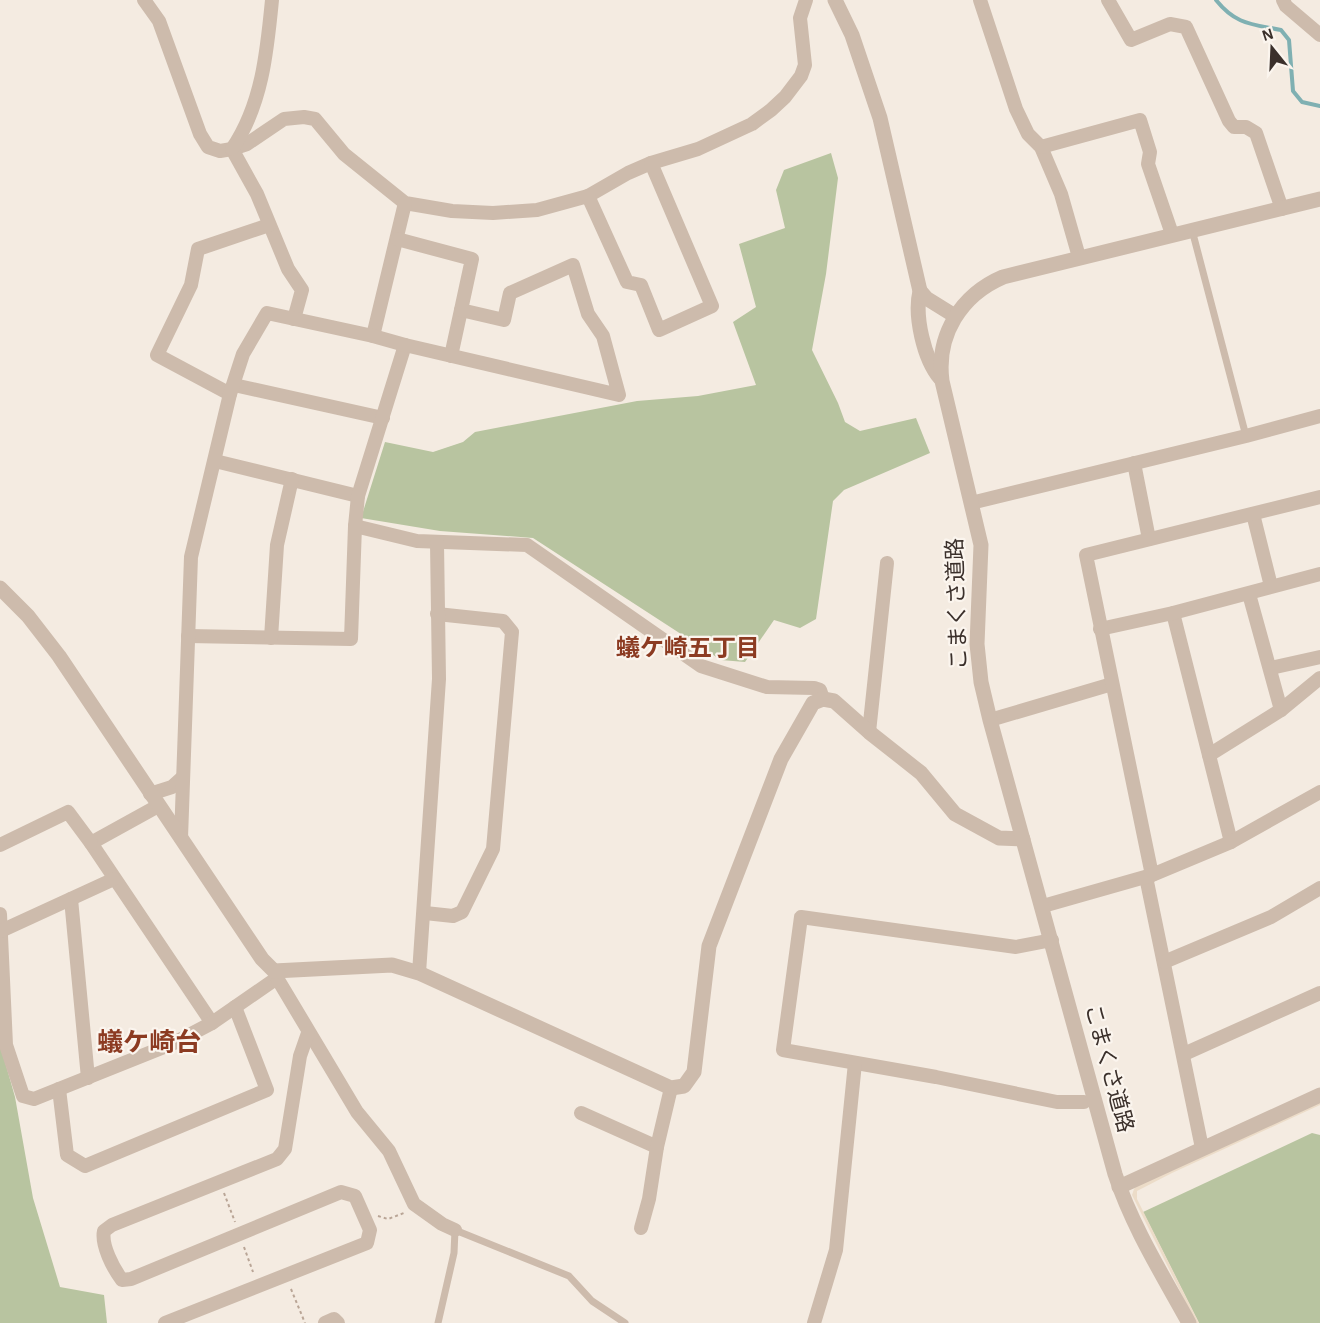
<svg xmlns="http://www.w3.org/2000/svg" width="1320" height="1323" font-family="'Alegreya Sans','Noto Sans JP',sans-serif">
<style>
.green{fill:#b8c4a0}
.plaza{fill:#ecdcc8}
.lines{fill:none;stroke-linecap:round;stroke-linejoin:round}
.stream{stroke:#7fb0b2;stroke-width:4}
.path{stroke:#b9a596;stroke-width:2;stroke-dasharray:3 3;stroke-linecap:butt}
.service{stroke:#cdbbac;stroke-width:7}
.minor{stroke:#cdbbac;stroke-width:14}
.tertiary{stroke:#cdbbac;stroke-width:15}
.labels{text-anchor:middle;stroke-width:4.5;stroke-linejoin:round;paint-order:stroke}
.street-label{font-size:22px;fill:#3b302b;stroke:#fbf5ee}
.neighbourhood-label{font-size:24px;font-weight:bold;fill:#8c3b22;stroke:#fbf5ee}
.quarter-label{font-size:26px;font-weight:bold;fill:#8c3b22;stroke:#fbf5ee}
</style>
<rect width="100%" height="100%" fill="#f4ebe1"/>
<g class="green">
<polygon points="831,153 838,178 826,274 812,350 838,403 845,422 860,431 916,418 930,453 844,490 833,501 816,619 800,628 774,620 745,662 721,660 533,538 440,531 361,518 385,442 433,452 463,442 475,432 637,401 698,396 756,385 733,322 756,307 739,244 785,228 776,190 784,170"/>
<polygon points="0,1044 15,1097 33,1198 60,1287 104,1295 107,1323 0,1323"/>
<polygon points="1312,1133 1320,1135 1320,1323 1199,1323 1143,1212"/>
</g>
<polygon class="plaza" points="1320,1101 1320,1105 1172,1173 1137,1191 1137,1199 1199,1323 1196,1323 1132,1195 1134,1189 1137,1185"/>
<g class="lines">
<path class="stream" d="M 1216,0 C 1236,25 1252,24 1281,30 L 1289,40 L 1293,91 L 1302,102 L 1320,106"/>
<g class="path">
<polyline points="224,1193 235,1222"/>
<polyline points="378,1216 388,1219 404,1213"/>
<polyline points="244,1247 253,1272"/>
<polyline points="291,1289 305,1323"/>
</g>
<g class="service">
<polyline points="1192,230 1246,436"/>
<polyline points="438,1323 454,1253 455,1230 569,1276 592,1301 625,1323"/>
</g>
<g class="minor">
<polyline points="144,0 159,21 200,134 208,147 220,151 232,149 247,144 284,119 304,117 315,119 344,154 405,203 452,211 493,213 537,210 588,196 628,173 651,163 698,149 752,124 771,110 785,97 801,76 805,65 800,18 806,0"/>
<polyline points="980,0 1016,109 1028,134 1041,147 1061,194 1079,257"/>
<polyline points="1108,0 1131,40 1170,24 1186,27 1229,121 1234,127 1246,127 1256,133 1282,209"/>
<polyline points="1283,0 1286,6 1320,35"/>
<polyline points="1041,147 1140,120 1150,152 1148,164 1172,234"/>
<polyline points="232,149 257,194 288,269 302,290 294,319"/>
<path d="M 232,149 C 262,105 267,52 272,0"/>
<polyline points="588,196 627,282 641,285 659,330 712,306 651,163"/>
<polyline points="373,336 405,203"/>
<polyline points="451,356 461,310"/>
<polyline points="234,385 383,418"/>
<polyline points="230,394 157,355 191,285 198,249 269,225"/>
<polyline points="215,461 358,496"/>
<polyline points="1134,463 1149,539"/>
<polyline points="971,503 1246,436 1320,416"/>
<polyline points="1253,514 1271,586"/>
<polyline points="355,526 417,541 527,545 701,666 767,687 814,688 820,690 823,699"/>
<polyline points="1249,594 1281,710"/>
<polyline points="1173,613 1231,842"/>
<polyline points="1100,629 1173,613 1320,574"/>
<polyline points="188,636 351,639 355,526 358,496 405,345"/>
<polyline points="271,638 277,545 292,479"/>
<polyline points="1271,668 1320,657"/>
<polyline points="990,720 1112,684"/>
<polyline points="869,732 887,563"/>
<polyline points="1209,755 1281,710 1320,678"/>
<polyline points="150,794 172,787 182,778"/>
<polyline points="158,806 91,843 212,1023"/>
<polyline points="181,838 191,557 230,394 243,354 267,313 373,336 405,345 619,395 603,336 588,314 573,265 510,293 504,320 461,310 472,259 397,239"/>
<polyline points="0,845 68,812 91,843"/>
<polyline points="1152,875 1086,555 1320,497"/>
<polyline points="1146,877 1202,1148"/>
<polyline points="71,899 88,1078"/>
<polyline points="1043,906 1152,875 1231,842 1320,792"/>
<polyline points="425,913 453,916 462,912 493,849 512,632 503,621 437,614"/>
<polyline points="0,914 6,1045 23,1096 34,1099 174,1043 212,1023 277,978"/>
<polyline points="1,931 114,879"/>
<polyline points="1052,940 1016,947 801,917 783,1050 936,1077 1057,1102 1084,1102"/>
<polyline points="1164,962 1271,917 1320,888"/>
<polyline points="278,971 277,978 357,1112 389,1151 414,1204 442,1224 455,1230"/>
<polyline points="419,973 439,679 437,543"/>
<polyline points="1184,1054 1320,993"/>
<polyline points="59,1089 67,1155 85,1166 267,1090 235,1007"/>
<polyline points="581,1113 657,1147"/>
<polyline points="641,1228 649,1199 657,1147 671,1088"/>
<path d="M 165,1323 L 367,1243 L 370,1230 L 355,1196 L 341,1192 L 131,1279 L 122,1280 C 113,1268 101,1245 104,1231 L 112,1225 L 277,1159 L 285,1149 L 300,1056 L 308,1033"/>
<polyline points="325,1323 334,1319 338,1323"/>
<polyline points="814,1323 836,1250 855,1063"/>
</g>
<g class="tertiary">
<path d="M 835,0 L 852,35 L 880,118 L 920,291 C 914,316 924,359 940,378"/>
<polyline points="920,291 926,298 955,316"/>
<polyline points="0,588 28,616 59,656 262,959 274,971 392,965 419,973 671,1088 684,1086 694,1072 709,946 781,759 813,703 823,699 834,701 869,732 921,773 955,814 999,838 1023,839"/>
<polyline points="1119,1187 1320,1095"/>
<path d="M 1189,1323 C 1162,1274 1132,1226 1115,1174 L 990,720 L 981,682 L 977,644 L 981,545 L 942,381 C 936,335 961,295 1003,277 L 1320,199"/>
</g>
</g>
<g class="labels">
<g class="street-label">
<text transform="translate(956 604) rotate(-92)" y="8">こまくさ道路</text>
<text transform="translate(1110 1068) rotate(75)" y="8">こまくさ道路</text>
</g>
<g class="neighbourhood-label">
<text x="688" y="656">蟻ケ崎五丁目</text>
</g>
<g class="quarter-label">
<text x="149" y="1051">蟻ケ崎台</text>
</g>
</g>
<g transform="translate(1272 48) rotate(342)" stroke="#fbf5ee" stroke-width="4.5" paint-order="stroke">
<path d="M0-4.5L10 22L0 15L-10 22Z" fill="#3b302b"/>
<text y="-9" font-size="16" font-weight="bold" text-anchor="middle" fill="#3b302b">N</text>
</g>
</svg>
